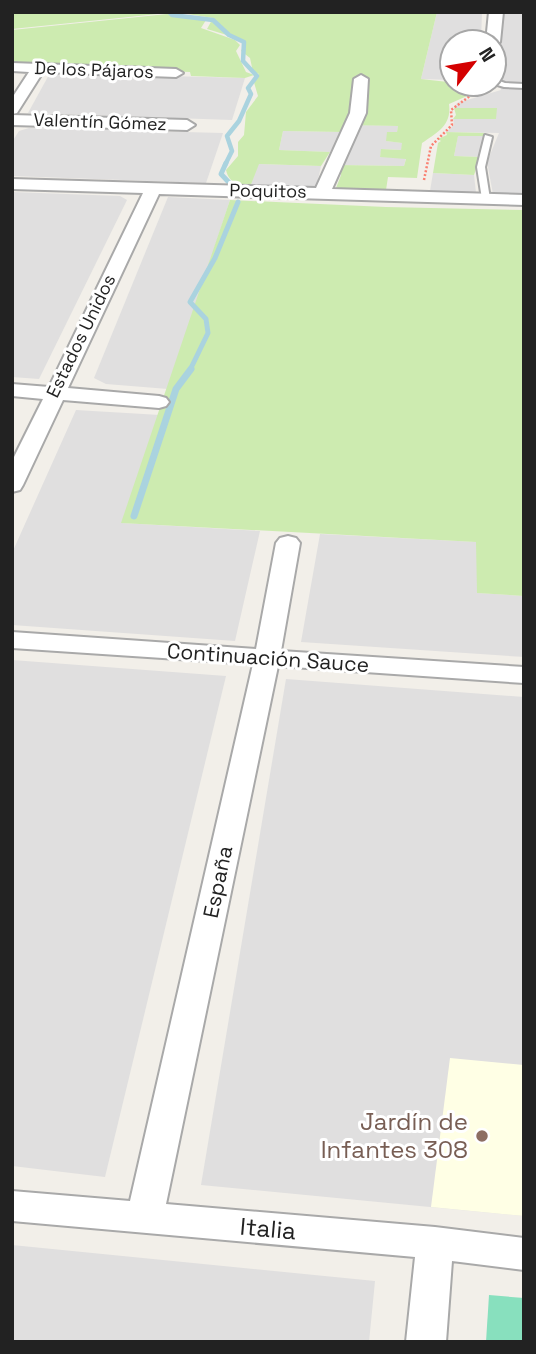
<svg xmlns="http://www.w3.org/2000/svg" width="536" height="1354" font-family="'Space Grotesk',sans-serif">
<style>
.residential{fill:#e0dfdf}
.education{fill:#ffffe5}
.grass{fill:#cdebb0}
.pitch{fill:#88e0be}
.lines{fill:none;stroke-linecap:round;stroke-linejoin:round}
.stream-far2{stroke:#aad3df;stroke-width:4.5}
.stream-far1{stroke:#aad3df;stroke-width:5}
.stream{stroke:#aad3df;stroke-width:7}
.lane-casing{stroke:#a9a9a9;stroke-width:4}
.street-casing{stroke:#a9a9a9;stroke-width:4}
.path{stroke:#fa8072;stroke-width:2.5;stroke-dasharray:2 2;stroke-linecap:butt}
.lane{fill:#fff;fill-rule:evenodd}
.street{fill:#fff;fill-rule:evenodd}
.education-dot{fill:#8d6e63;stroke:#fff;stroke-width:2.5}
.labels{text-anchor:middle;stroke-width:6;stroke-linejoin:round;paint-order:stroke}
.far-street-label{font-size:18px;fill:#222;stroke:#fff}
.street-label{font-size:21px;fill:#222;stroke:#fff}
.near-education-label{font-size:24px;fill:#785e54;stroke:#fff;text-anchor:end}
.near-street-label{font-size:24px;fill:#222;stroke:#fff}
</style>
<rect width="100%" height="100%" fill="#f2efe9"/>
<g class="residential">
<polygon points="437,12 482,12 481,42 452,42 452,80 421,79"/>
<polygon points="502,12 524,12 524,195 493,194 487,162 499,133 446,132 454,125 453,119 496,119 496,108 454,108 457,103 501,90 498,79"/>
<polygon points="50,73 245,78 232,120 28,113"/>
<polygon points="359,125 398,126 397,133 386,141 403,143 401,150 382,149 380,156 406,158 404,166 340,165"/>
<polygon points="29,128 223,133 206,183 12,176 12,142 19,131"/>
<polygon points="283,131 343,132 330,152 279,150"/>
<polygon points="458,135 484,136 480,157 454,156"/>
<polygon points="258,164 321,166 316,189 250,187"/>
<polygon points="433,173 474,175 476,193 430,191"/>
<polygon points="12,192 120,196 127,200 39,379 12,377"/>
<polygon points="168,197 230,200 168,389 106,384 94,378"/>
<polygon points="76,410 160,415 122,523 260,531 235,641 12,625 12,553"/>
<polygon points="320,534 477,542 477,593 524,596 524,657 301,642"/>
<polygon points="12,660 226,676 105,1177 12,1166"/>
<polygon points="286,679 524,697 524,1216 201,1185"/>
<polygon points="12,1245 375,1281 369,1342 12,1342"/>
</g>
<polygon class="education" points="450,1058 524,1065 524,1216 431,1207"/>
<g class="grass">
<polygon points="12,12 166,12 168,13 12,29"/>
<path d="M 437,12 L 421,79 L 484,86 L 483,89 L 449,104 C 452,126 436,133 422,143 L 417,178 L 388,177 L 386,190 L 336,188 L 341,175 L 340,165 L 404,166 L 406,159 L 380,157 L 381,149 L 401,150 L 402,143 L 386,141 L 387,132 L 397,132 L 398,126 L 348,125 L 343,127 L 343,132 L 283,131 L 279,150 L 330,152 L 321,166 L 259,164 L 250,187 C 238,185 229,183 226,170 L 238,156 L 238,142 L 244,135 L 246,112 L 258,96 L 253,79 L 259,74 L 253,72 L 250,58 L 241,51 L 245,44 L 240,39 L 207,29 L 213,18 L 175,12 Z"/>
<polygon points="167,14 204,19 206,20 201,28 235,40 240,45 236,51 246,72 254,75 245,78 191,76 190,72 12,65 12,30"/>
<polygon points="454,108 497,108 496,119 453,119 456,115"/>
<polygon points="446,132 485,133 484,136 458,136 454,156 480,157 474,175 433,173 438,143 441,141 438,139 447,135"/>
<polygon points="230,200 386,207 524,210 524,596 477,593 476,542 121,523"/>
</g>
<polygon class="pitch" points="489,1295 524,1298 524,1342 486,1342"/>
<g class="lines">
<polyline class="stream-far2" points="169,12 172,15 213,20 229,35 244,42 243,61 257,76 248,88 251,94 239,121 227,136 232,151 225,165"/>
<g class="stream-far1">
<polyline points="226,163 221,174 237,191"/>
<polyline points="190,370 208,333 206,319 190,302 215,258 238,202"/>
</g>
<polyline class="stream" points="134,516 176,389 191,369"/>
<defs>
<g id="lane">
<polygon points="494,79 505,83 524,84 524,88 504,87 494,84"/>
<polygon points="485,135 492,137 485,167 490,199 486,202 482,199 477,167"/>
</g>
<g id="street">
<polygon points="489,12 503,12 500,42 494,46 494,42 486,42"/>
<polygon points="12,63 176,69 183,73 176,77 43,72 17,113 12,114 12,98 29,72 12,71"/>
<polygon points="361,75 368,79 366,113 332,189 524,195 524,205 159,194 68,388 159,396 166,398 169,402 166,406 159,408 63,400 23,485 20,490 12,492 12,461 43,399 12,396 12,384 49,387 143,193 12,189 12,179 316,188 350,113 354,79"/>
<polygon points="12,115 187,120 195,125 187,130 12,125"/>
<polygon points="288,536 296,538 300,543 281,651 524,667 524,683 278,666 166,1204 435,1227 524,1238 524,1270 452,1261 446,1342 406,1342 415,1257 12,1221 12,1191 130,1201 253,664 12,648 12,632 256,649 276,543 280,538"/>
</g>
</defs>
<use href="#lane" class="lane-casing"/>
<use href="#street" class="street-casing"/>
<polyline class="path" points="424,180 431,146 452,125 451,110 482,87"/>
<use href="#lane" class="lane"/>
<use href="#street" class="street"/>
</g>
<circle class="education-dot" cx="482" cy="1136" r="7"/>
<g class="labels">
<g class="far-street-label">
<text transform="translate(94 70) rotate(2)" y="6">De los Pájaros</text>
<text transform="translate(100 122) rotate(2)" y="6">Valentín Gómez</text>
<text transform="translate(268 191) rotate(1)" y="6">Poquitos</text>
<text transform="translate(81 336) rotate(-64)" y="6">Estados Unidos</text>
</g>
<g class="street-label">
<text transform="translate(268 658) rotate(4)" y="7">Continuación Sauce</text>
<text transform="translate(218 882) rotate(-78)" y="7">España</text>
</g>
<g class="near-education-label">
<text x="468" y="1130">Jardín de<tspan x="468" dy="28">Infantes 308</tspan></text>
</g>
<g class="near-street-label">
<text transform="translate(268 1229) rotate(5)" y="8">Italia</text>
</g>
</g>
<rect width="536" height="1354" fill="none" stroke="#222222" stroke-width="28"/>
<g transform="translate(473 63) rotate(59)"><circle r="33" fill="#ffffff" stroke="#a7a7a7" stroke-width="2"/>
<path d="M0-5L12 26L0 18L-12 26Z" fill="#d40000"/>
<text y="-10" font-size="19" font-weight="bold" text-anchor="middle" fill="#222222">N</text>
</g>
</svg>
